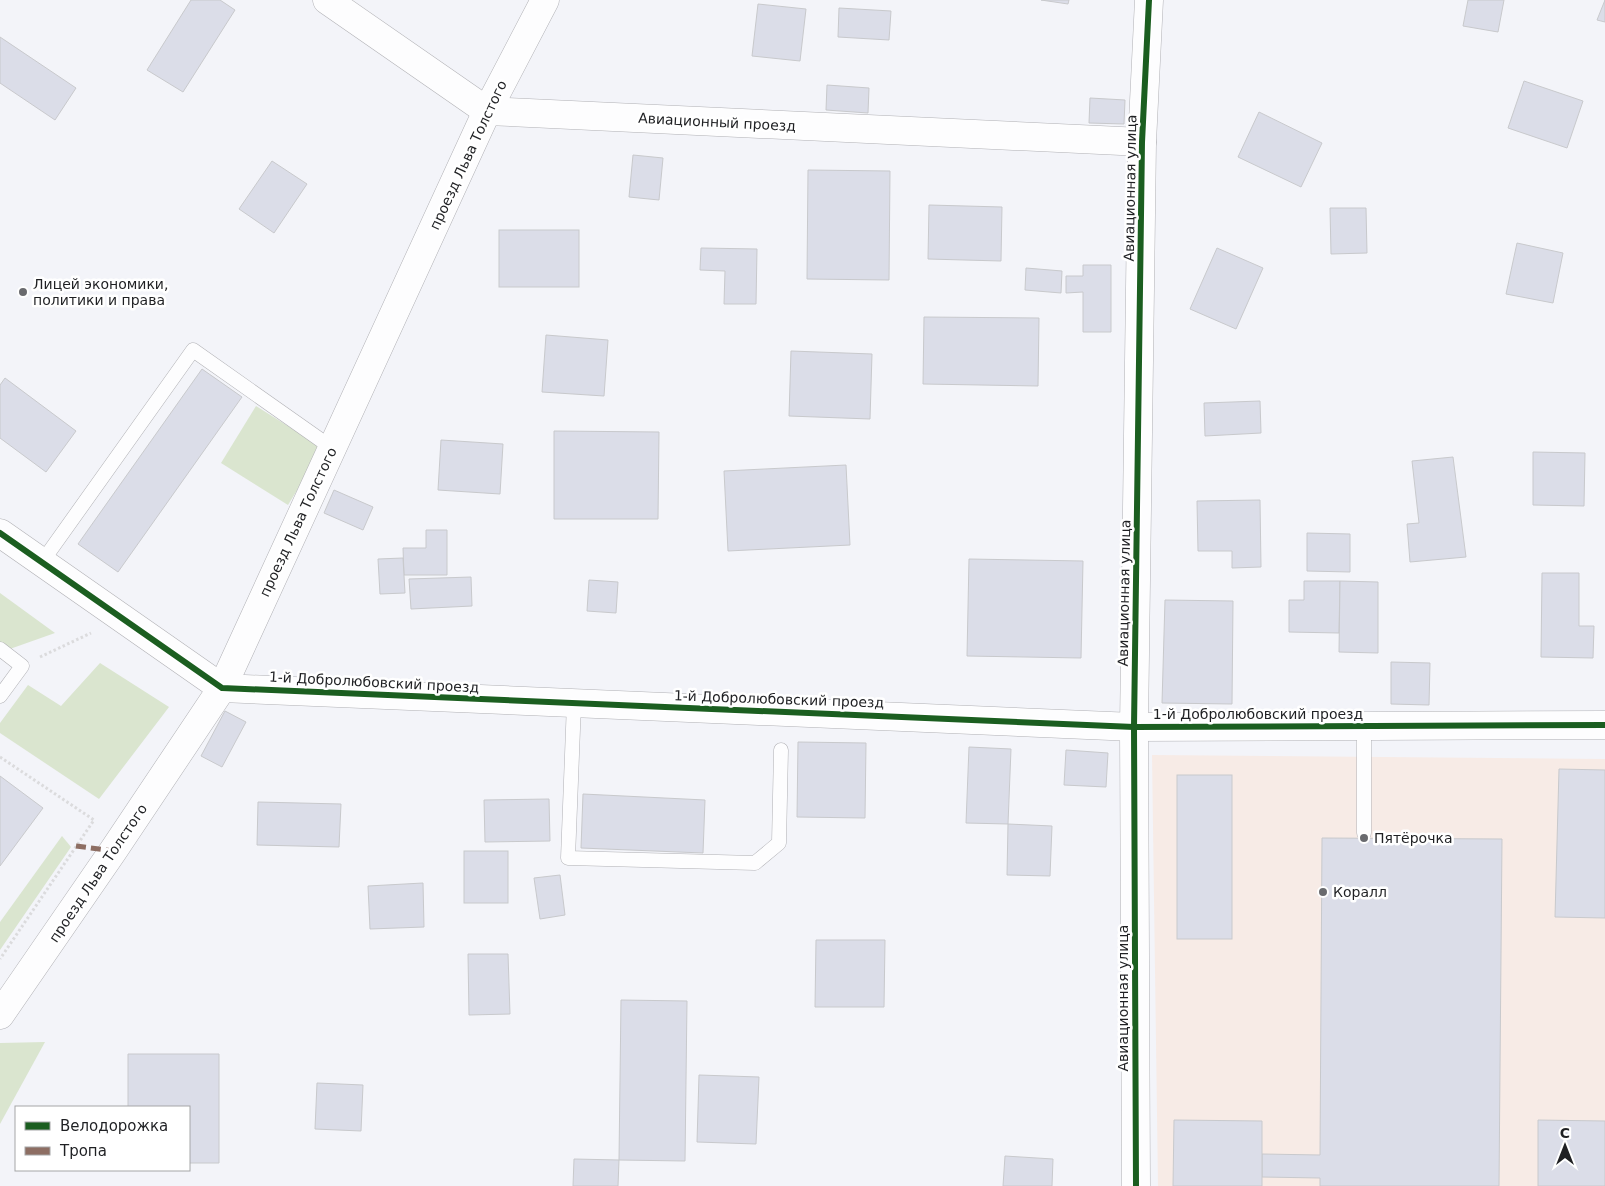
<svg xmlns="http://www.w3.org/2000/svg" width="1605" height="1186" font-family="'DejaVu Sans',sans-serif">
<style>
.industrial{fill:#f7ebe6}
.green{fill:#dae5cf}
.building{fill:#dbdde8;stroke:#c8c9cc}
.lines{fill:none;stroke-linecap:round;stroke-linejoin:round}
.lane-casing{stroke:#b1b1b5;stroke-width:15}
.street-casing{stroke:#b1b1b5;stroke-width:29}
.path{stroke:#dbdbdd;stroke-width:3;stroke-dasharray:2.5 2.5;stroke-linecap:butt}
.lane{stroke:#fdfdfe;stroke-width:14}
.street{stroke:#fdfdfe;stroke-width:28}
.quiet{stroke:#8d6e63;stroke-width:5;stroke-dasharray:10 5;stroke-linecap:butt}
.cycleway-casing{stroke:#fff;stroke-width:9}
.cycleway{stroke:#1b5e20;stroke-width:6}
.poi-dot{fill:#696a6e;stroke:#fff;stroke-width:2}
.labels{text-anchor:middle;stroke-width:5;stroke-linejoin:round;paint-order:stroke}
.street-label{font-size:14px;fill:#1f2023;stroke:#fff}
.poi-label{font-size:14px;fill:#1f2023;stroke:#fff;text-anchor:start}
</style>
<rect width="100%" height="100%" fill="#f3f4f9"/>
<polygon class="industrial" points="1152,755 1605,759 1605,1186 1158,1186"/>
<g class="green">
<polygon points="256,406 323,448 288,505 221,463"/>
<polygon points="0,593 55,633 7,650 0,645"/>
<polygon points="100,663 169,707 99,799 0,733 0,723 28,685 61,706"/>
<polygon points="62,836 71,847 0,950 0,922"/>
<polygon points="45,1042 0,1124 0,1043"/>
</g>
<g class="building">
<polygon points="191,0 220,0 235,10 183,92 147,70"/>
<polygon points="1041,0 1069,0 1068,4"/>
<polygon points="1468,0 1504,0 1498,32 1463,26"/>
<polygon points="1605,0 1605,22 1597,20"/>
<polygon points="758,4 806,9 800,61 752,56"/>
<polygon points="839,8 891,11 889,40 838,37"/>
<polygon points="0,37 76,88 55,120 0,83"/>
<polygon points="1524,81 1583,101 1567,148 1508,128"/>
<polygon points="827,85 869,88 868,113 826,110"/>
<polygon points="1090,98 1125,100 1124,124 1089,123"/>
<polygon points="1259,112 1322,143 1301,187 1238,157"/>
<polygon points="633,155 663,158 659,200 629,197"/>
<polygon points="272,161 307,184 274,233 239,209"/>
<polygon points="808,170 890,171 889,280 807,279"/>
<polygon points="929,205 1002,207 1001,261 928,259"/>
<polygon points="1330,208 1366,208 1367,253 1331,254"/>
<rect x="499" y="230" width="80" height="57"/>
<polygon points="1517,243 1563,253 1553,303 1506,294"/>
<polygon points="701,248 757,249 756,304 724,304 725,271 700,270"/>
<polygon points="1217,248 1263,268 1236,329 1190,309"/>
<polygon points="1083,265 1111,265 1111,332 1083,332 1083,292 1066,293 1066,276 1083,276"/>
<polygon points="1026,268 1062,271 1061,293 1025,290"/>
<polygon points="924,317 1039,318 1038,386 923,384"/>
<polygon points="546,335 608,340 604,396 542,392"/>
<polygon points="791,351 872,354 870,419 789,416"/>
<polygon points="202,369 242,397 118,572 78,544"/>
<polygon points="5,378 76,431 46,472 0,438 0,385"/>
<polygon points="1260,401 1261,433 1205,436 1204,403"/>
<polygon points="554,431 659,432 658,519 554,519"/>
<polygon points="441,440 503,444 500,494 438,490"/>
<polygon points="1533,452 1585,453 1584,506 1533,505"/>
<polygon points="1453,457 1466,557 1410,562 1407,524 1419,523 1412,461"/>
<polygon points="846,465 850,545 728,551 724,471"/>
<polygon points="334,490 373,507 363,530 324,513"/>
<polygon points="1260,500 1261,567 1232,568 1232,551 1198,551 1197,501"/>
<polygon points="426,530 447,530 447,575 404,575 403,548 426,548"/>
<polygon points="1307,533 1350,534 1350,572 1307,571"/>
<polygon points="403,558 405,593 380,594 378,559"/>
<polygon points="969,559 1083,561 1081,658 967,656"/>
<polygon points="1542,573 1579,573 1579,626 1594,626 1593,658 1541,657"/>
<polygon points="471,577 472,606 411,609 409,579"/>
<polygon points="589,580 618,582 616,613 587,611"/>
<polygon points="1304,581 1340,581 1339,633 1289,632 1289,600 1304,600"/>
<polygon points="1340,581 1378,582 1378,653 1339,652"/>
<polygon points="1165,600 1233,601 1232,704 1162,703"/>
<polygon points="1391,662 1430,663 1429,705 1391,704"/>
<polygon points="225,711 246,722 222,767 201,756"/>
<polygon points="798,742 866,743 865,818 797,817"/>
<polygon points="969,747 1011,749 1008,824 966,823"/>
<polygon points="1066,750 1108,753 1106,787 1064,785"/>
<polygon points="1559,769 1605,770 1605,918 1555,917"/>
<rect x="1177" y="775" width="55" height="164"/>
<polygon points="0,776 43,808 0,866"/>
<polygon points="583,794 705,800 703,853 581,848"/>
<polygon points="549,799 550,841 485,842 484,800"/>
<polygon points="258,802 341,804 339,847 257,845"/>
<polygon points="1008,824 1052,826 1050,876 1007,875"/>
<polygon points="1322,838 1502,839 1499,1186 1320,1186 1320,1178 1262,1177 1262,1154 1320,1155"/>
<rect x="464" y="851" width="44" height="52"/>
<polygon points="560,875 565,915 540,919 534,878"/>
<polygon points="423,883 424,927 370,929 368,886"/>
<polygon points="816,940 885,940 884,1007 815,1007"/>
<polygon points="468,954 508,954 510,1014 469,1015"/>
<polygon points="621,1000 687,1001 685,1161 619,1160"/>
<polygon points="128,1054 219,1054 219,1163 189,1163 189,1107 128,1107"/>
<polygon points="699,1075 759,1077 756,1144 697,1142"/>
<polygon points="317,1083 363,1085 361,1131 315,1129"/>
<polygon points="1174,1120 1262,1121 1262,1186 1173,1186"/>
<polygon points="1538,1120 1605,1121 1605,1186 1538,1186"/>
<polygon points="1005,1156 1053,1159 1052,1186 1003,1186"/>
<polygon points="574,1159 619,1160 618,1186 573,1186"/>
</g>
<g class="lines">
<defs>
<g id="lane">
<polyline points="42,562 193,350 332,448"/>
<polyline points="0,649 22,666 0,696"/>
<polyline points="574,703 568,858 755,863 779,843 781,750"/>
<polyline points="1364,727 1364,833"/>
</g>
<g id="street">
<polyline points="327,0 487,111 1142,142"/>
<polyline points="0,533 222,688 1134,727 1605,725"/>
<polyline points="0,1015 113,851 222,688 487,111 545,0"/>
<polyline points="1136,1186 1134,727 1142,142 1149,0"/>
</g>
</defs>
<use href="#lane" class="lane-casing"/>
<use href="#street" class="street-casing"/>
<g class="path">
<polyline points="40,657 91,633"/>
<polyline points="0,757 94,820 0,959"/>
</g>
<use href="#lane" class="lane"/>
<use href="#street" class="street"/>
<polyline class="quiet" points="76,846 113,851"/>
<defs>
<g id="cycleway">
<polyline points="0,533 222,688 1134,727 1605,725"/>
<polyline points="1136,1186 1134,727 1142,142 1149,0"/>
</g>
</defs>
<use href="#cycleway" class="cycleway-casing"/>
<use href="#cycleway" class="cycleway"/>
</g>
<g class="poi-dot">
<circle cx="23" cy="292" r="5"/>
<circle cx="1364" cy="838" r="5"/>
<circle cx="1323" cy="892" r="5"/>
</g>
<g class="labels">
<g class="street-label">
<text transform="translate(717 122) rotate(3)" y="5">Авиационный проезд</text>
<text transform="translate(468 155) rotate(-65)" y="5">проезд Льва Толстого</text>
<text transform="translate(1130 188) rotate(-89)" y="5">Авиационная улица</text>
<text transform="translate(298 522) rotate(-65)" y="5">проезд Льва Толстого</text>
<text transform="translate(1124 593) rotate(-89)" y="5">Авиационная улица</text>
<text transform="translate(374 682) rotate(3)" y="5">1-й Добролюбовский проезд</text>
<text transform="translate(779 699) rotate(2)" y="5">1-й Добролюбовский проезд</text>
<text x="1258" y="719">1-й Добролюбовский проезд</text>
<text transform="translate(98 873) rotate(-56)" y="5">проезд Льва Толстого</text>
<text transform="translate(1123 998) rotate(-90)" y="5">Авиационная улица</text>
</g>
<g class="poi-label">
<text x="33" y="289">Лицей экономики,<tspan x="33" dy="16">политики и права</tspan></text>
<text x="1374" y="843">Пятёрочка</text>
<text x="1333" y="897">Коралл</text>
</g>
</g>
<rect x="15" y="1106" width="175" height="65" fill="#ffffff" stroke="#a5a6a7"/>
<rect x="25" y="1122" width="25" height="8" fill="#1b5e20" stroke="#a5a6a7"/>
<text x="60" y="1131" font-size="15" fill="#1f2023">Велодорожка</text>
<rect x="25" y="1147" width="25" height="8" fill="#8d6e63" stroke="#a5a6a7"/>
<text x="60" y="1156" font-size="15" fill="#1f2023">Тропа</text>
<g transform="translate(1565 1146)" stroke="#ffffff" stroke-width="4" paint-order="stroke">
<path d="M0-4L9 19L0 12L-9 19Z" fill="#1f2023"/>
<text y="-8" font-size="14" font-weight="bold" text-anchor="middle" fill="#1f2023">С</text>
</g>
</svg>
